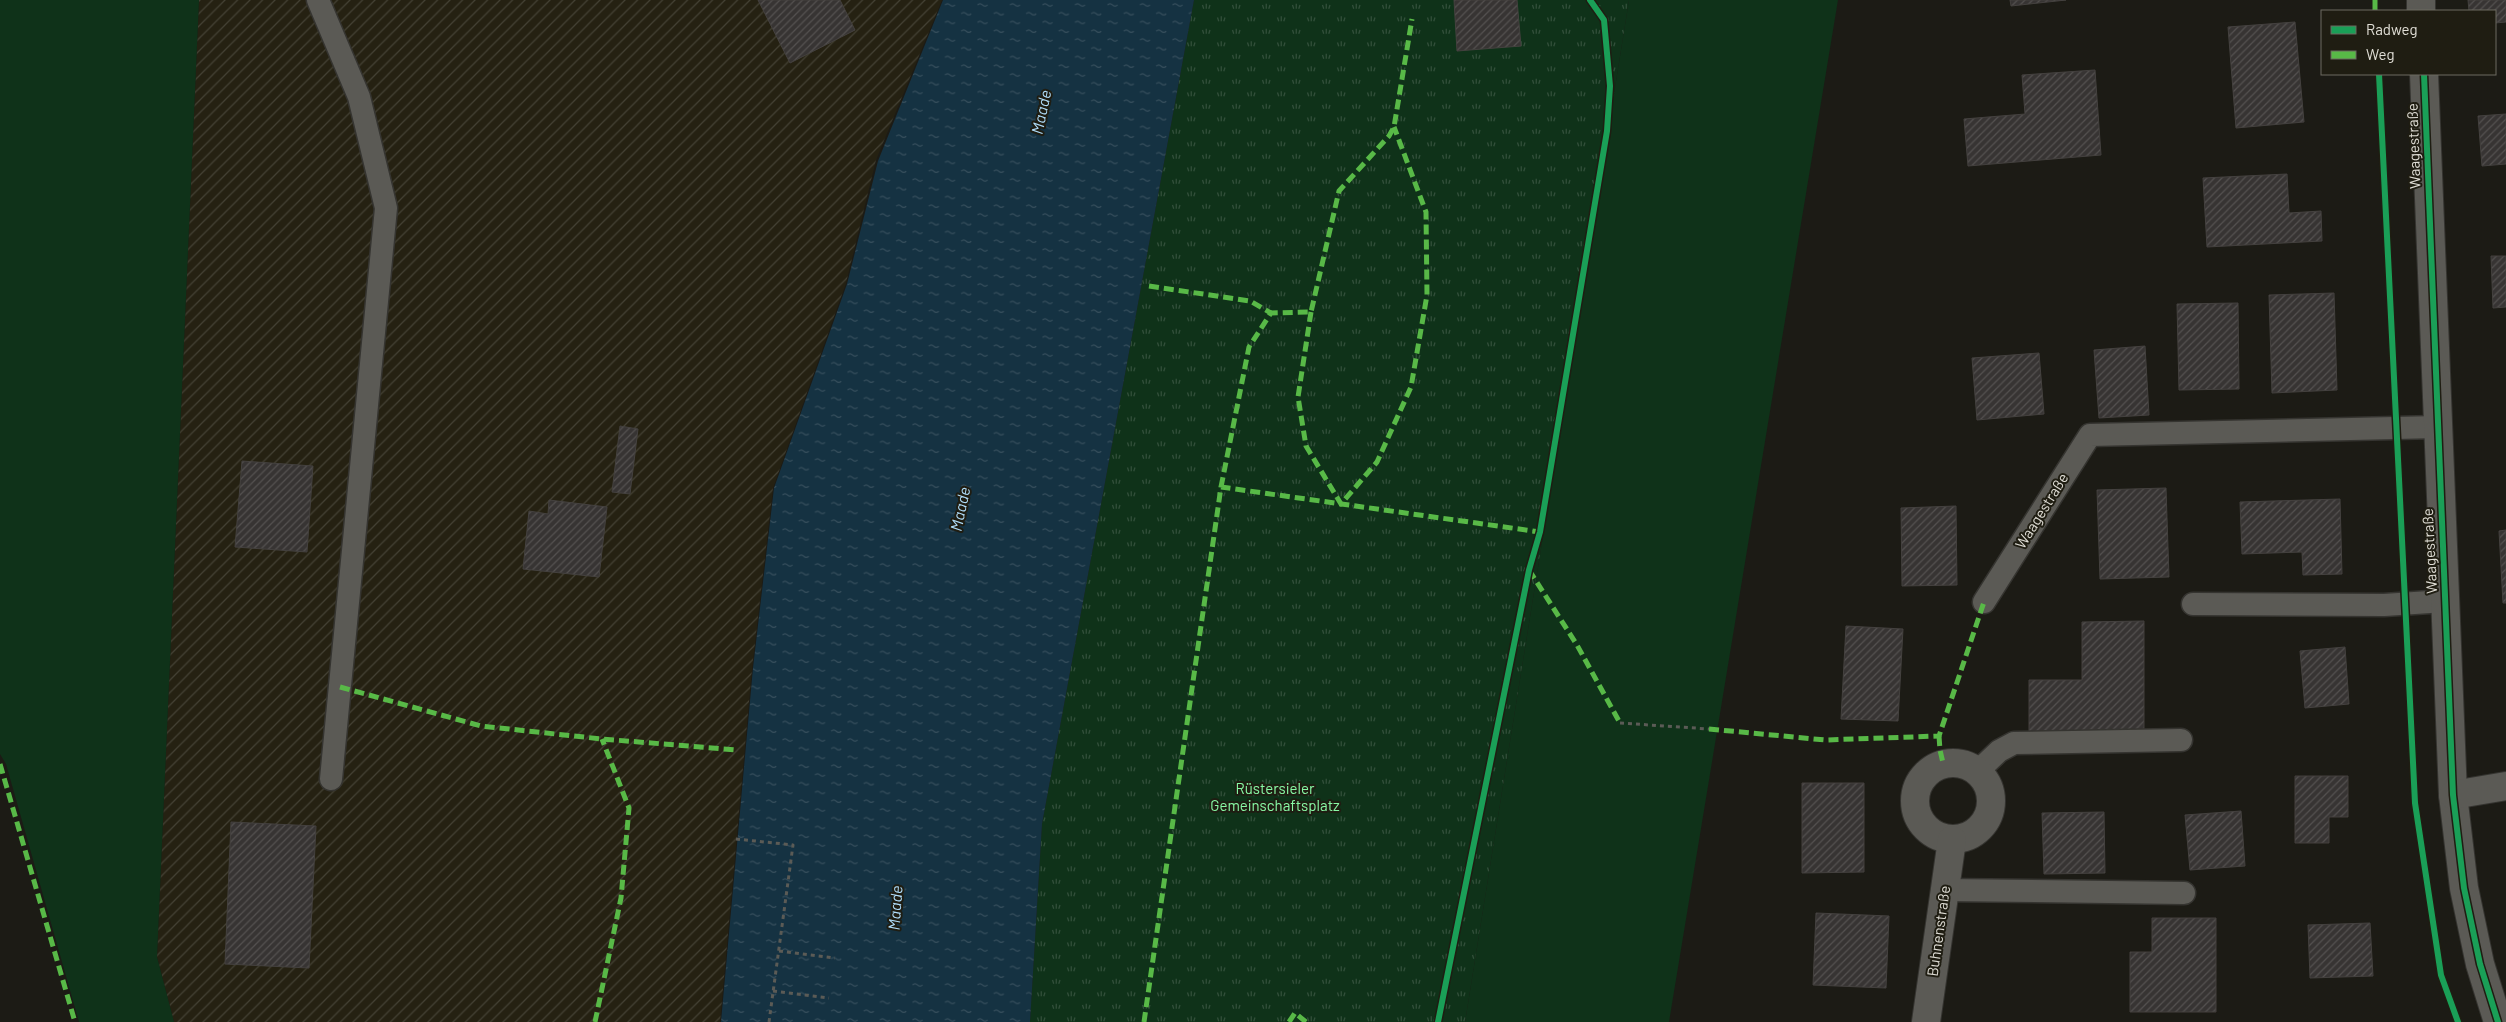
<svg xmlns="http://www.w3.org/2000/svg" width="2506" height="1022" font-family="Barlow,sans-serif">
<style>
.industrial{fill:url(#industrial-furrows)}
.grass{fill:#0f3219}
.park{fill:url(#park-tufts)}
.water{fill:url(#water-ripples)}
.building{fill:url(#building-hatch);stroke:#44413f}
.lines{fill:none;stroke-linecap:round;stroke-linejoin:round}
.service-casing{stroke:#353430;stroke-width:25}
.minor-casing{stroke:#353430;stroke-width:30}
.path{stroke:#5b5b56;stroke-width:3;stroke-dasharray:4 4;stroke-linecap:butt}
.service{stroke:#5b5a55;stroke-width:22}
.minor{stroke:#5b5a55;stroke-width:28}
.quiet{stroke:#58b947;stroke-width:5;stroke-dasharray:10 5;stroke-linecap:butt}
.cycleway-casing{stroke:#1f1d12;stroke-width:9}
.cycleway{stroke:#1a9f57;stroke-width:6}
.labels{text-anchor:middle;stroke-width:4;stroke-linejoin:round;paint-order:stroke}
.street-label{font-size:15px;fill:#e0ded6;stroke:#1f1d12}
.park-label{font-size:15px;fill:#88f9a5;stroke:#1f1d12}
.water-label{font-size:16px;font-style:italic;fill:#afdcf9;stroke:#1f1d12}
</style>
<defs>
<pattern id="industrial-furrows" width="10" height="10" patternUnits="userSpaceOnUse" patternTransform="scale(1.25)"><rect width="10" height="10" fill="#252112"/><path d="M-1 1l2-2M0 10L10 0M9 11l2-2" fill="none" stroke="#444134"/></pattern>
<pattern id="park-tufts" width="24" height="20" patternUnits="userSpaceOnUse" patternTransform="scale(1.25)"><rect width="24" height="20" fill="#0f3219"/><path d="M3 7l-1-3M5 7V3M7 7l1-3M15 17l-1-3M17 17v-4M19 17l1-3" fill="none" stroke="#324f3a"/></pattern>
<pattern id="water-ripples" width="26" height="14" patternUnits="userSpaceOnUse" patternTransform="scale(1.25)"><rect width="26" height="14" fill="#153242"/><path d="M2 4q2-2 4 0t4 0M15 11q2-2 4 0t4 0" fill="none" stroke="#374f5d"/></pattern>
<pattern id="building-hatch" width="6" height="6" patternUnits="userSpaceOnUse" patternTransform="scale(1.25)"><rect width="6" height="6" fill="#373433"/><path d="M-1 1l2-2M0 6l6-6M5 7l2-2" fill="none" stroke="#545150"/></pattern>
</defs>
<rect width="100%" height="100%" fill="#1c1b15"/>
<polygon class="industrial" points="199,0 942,0 876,160 846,283 773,488 752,669 720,1022 174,1022 157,957"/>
<g class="grass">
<polygon points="0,0 199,0 157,957 174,1022 79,1022 6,764 0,754"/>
<polygon points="1629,0 1838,0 1669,1022 1465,1022"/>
</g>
<polygon class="park" points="1194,0 1629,0 1465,1022 1030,1022 1042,824"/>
<polygon class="water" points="943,0 1194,0 1042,824 1030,1022 721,1022 753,668 774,488 847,284 878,161"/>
<g class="building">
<polygon points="758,0 840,0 855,30 790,63"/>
<polygon points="1454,0 1517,0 1521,46 1457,51"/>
<polygon points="2010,0 2066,0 2011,6"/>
<polygon points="2468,0 2506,0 2506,22 2495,23 2495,11 2469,11"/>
<polygon points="2295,22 2304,122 2236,128 2228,27"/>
<polygon points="2095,70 2101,155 1968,166 1964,119 2025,114 2022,75"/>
<polygon points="2506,114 2506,164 2482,166 2478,116"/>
<polygon points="2287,174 2289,213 2321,211 2322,241 2207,247 2203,178"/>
<polygon points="2491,256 2506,256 2506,307 2493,308"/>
<polygon points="2334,293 2337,390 2272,393 2269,295"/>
<polygon points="2238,303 2239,389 2179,390 2177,304"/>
<polygon points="2145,346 2149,415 2099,418 2094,350"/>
<polygon points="2039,353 2044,414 1977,420 1972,358"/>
<polygon points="620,426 638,429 630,494 612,492"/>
<polygon points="242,461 313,466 307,552 235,547"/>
<polygon points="2166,488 2169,577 2100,579 2097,490"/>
<polygon points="2340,499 2342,574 2303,575 2302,552 2242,554 2240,502"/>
<polygon points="549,500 607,507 599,577 523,569 529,511 548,514"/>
<polygon points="1956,506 1957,585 1902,586 1901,508"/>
<polygon points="2506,530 2506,603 2503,603 2499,531"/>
<polygon points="2144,621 2144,733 2029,733 2029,680 2082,680 2082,622"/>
<polygon points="1846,626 1903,629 1898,721 1841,719"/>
<polygon points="2345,647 2349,704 2305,708 2300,651"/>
<polygon points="2295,776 2348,776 2348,817 2329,817 2329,843 2295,843"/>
<polygon points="1802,783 1864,783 1864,872 1802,873"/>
<polygon points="2241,811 2245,866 2190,870 2185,815"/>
<polygon points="2104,812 2105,873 2044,874 2042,813"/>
<polygon points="231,822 316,826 309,968 225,964"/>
<polygon points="1816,913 1889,916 1886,988 1813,985"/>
<polygon points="2152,918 2216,918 2216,1012 2130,1012 2130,952 2152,952"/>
<polygon points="2370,923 2373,976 2310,978 2308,925"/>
</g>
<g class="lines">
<defs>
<g id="service">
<polyline points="318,0 359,97 386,208 331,779"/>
<polyline points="1984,602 2090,435 2438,427"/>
<polyline points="2193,604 2384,605 2445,601"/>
<polyline points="1978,771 1999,751 2014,743 2181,740"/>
<polyline points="1945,890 2184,893"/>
</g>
<g id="minor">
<polyline points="2421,0 2421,11"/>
<polyline points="2424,74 2453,795 2464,888 2480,964 2498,1022"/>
<circle cx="1953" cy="801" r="38"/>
<polyline points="2453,795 2506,786"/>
<polyline points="1926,1022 1952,840"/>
</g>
</defs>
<use href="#service" class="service-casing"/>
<use href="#minor" class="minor-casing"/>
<g class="path">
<polyline points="1620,723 1709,729"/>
<polyline points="736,839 793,845 769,1022"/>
<polyline points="779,951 835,958"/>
<polyline points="773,991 829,998"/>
</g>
<use href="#service" class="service"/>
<use href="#minor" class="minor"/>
<g class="quiet">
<polyline points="2375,0 2375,11"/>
<polyline points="1149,286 1250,301 1271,313"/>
<polyline points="1311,312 1298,397 1306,446 1341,504 1377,462 1411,387 1427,295 1426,212 1394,127"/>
<polyline points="1221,487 1249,347 1271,313 1311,312 1339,191 1389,136 1394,127 1412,19"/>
<polyline points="1529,570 1577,645 1620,723"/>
<polyline points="340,687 481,726 602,739 737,750"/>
<polyline points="1709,729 1825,740 1939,736 1984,602"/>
<polyline points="1939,736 1940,750 1943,763"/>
<polyline points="0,764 75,1022"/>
<polyline points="595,1022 621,898 629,808 602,739"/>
<polyline points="1144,1022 1221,487 1540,532"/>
<polyline points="1289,1022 1295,1013 1306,1022"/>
</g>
<defs>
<g id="cycleway">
<polyline points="2379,74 2415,803 2441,975 2458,1022"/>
<polyline points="2424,74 2453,795 2464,888 2480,964 2498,1022"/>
<polyline points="1438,1022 1529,570 1540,532 1607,131 1610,86 1604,20 1590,0"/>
</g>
</defs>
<use href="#cycleway" class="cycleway-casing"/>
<use href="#cycleway" class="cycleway"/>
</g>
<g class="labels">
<g class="street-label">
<text transform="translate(2414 146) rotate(-92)" y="5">Waagestraße</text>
<text transform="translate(2042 511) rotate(-58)" y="5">Waagestraße</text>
<text transform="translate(2430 551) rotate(-93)" y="5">Waagestraße</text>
<text transform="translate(1939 931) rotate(-82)" y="5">Buhnenstraße</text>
</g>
<g class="park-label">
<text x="1275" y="794">Rüstersieler<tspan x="1275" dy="17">Gemeinschaftsplatz</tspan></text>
</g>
<g class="water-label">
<text transform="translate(1041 112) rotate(-78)" y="6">Maade</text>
<text transform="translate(960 509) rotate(-78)" y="6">Maade</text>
<text transform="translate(895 908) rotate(-86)" y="6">Maade</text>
</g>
</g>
<rect x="2321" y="10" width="175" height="65" fill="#1f1d12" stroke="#6c6a60"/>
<rect x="2331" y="26" width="25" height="8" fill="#1a9f57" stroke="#6c6a60"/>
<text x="2366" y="35" font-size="15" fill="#e0ded6">Radweg</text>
<rect x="2331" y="51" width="25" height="8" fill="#58b947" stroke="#6c6a60"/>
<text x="2366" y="60" font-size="15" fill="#e0ded6">Weg</text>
</svg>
